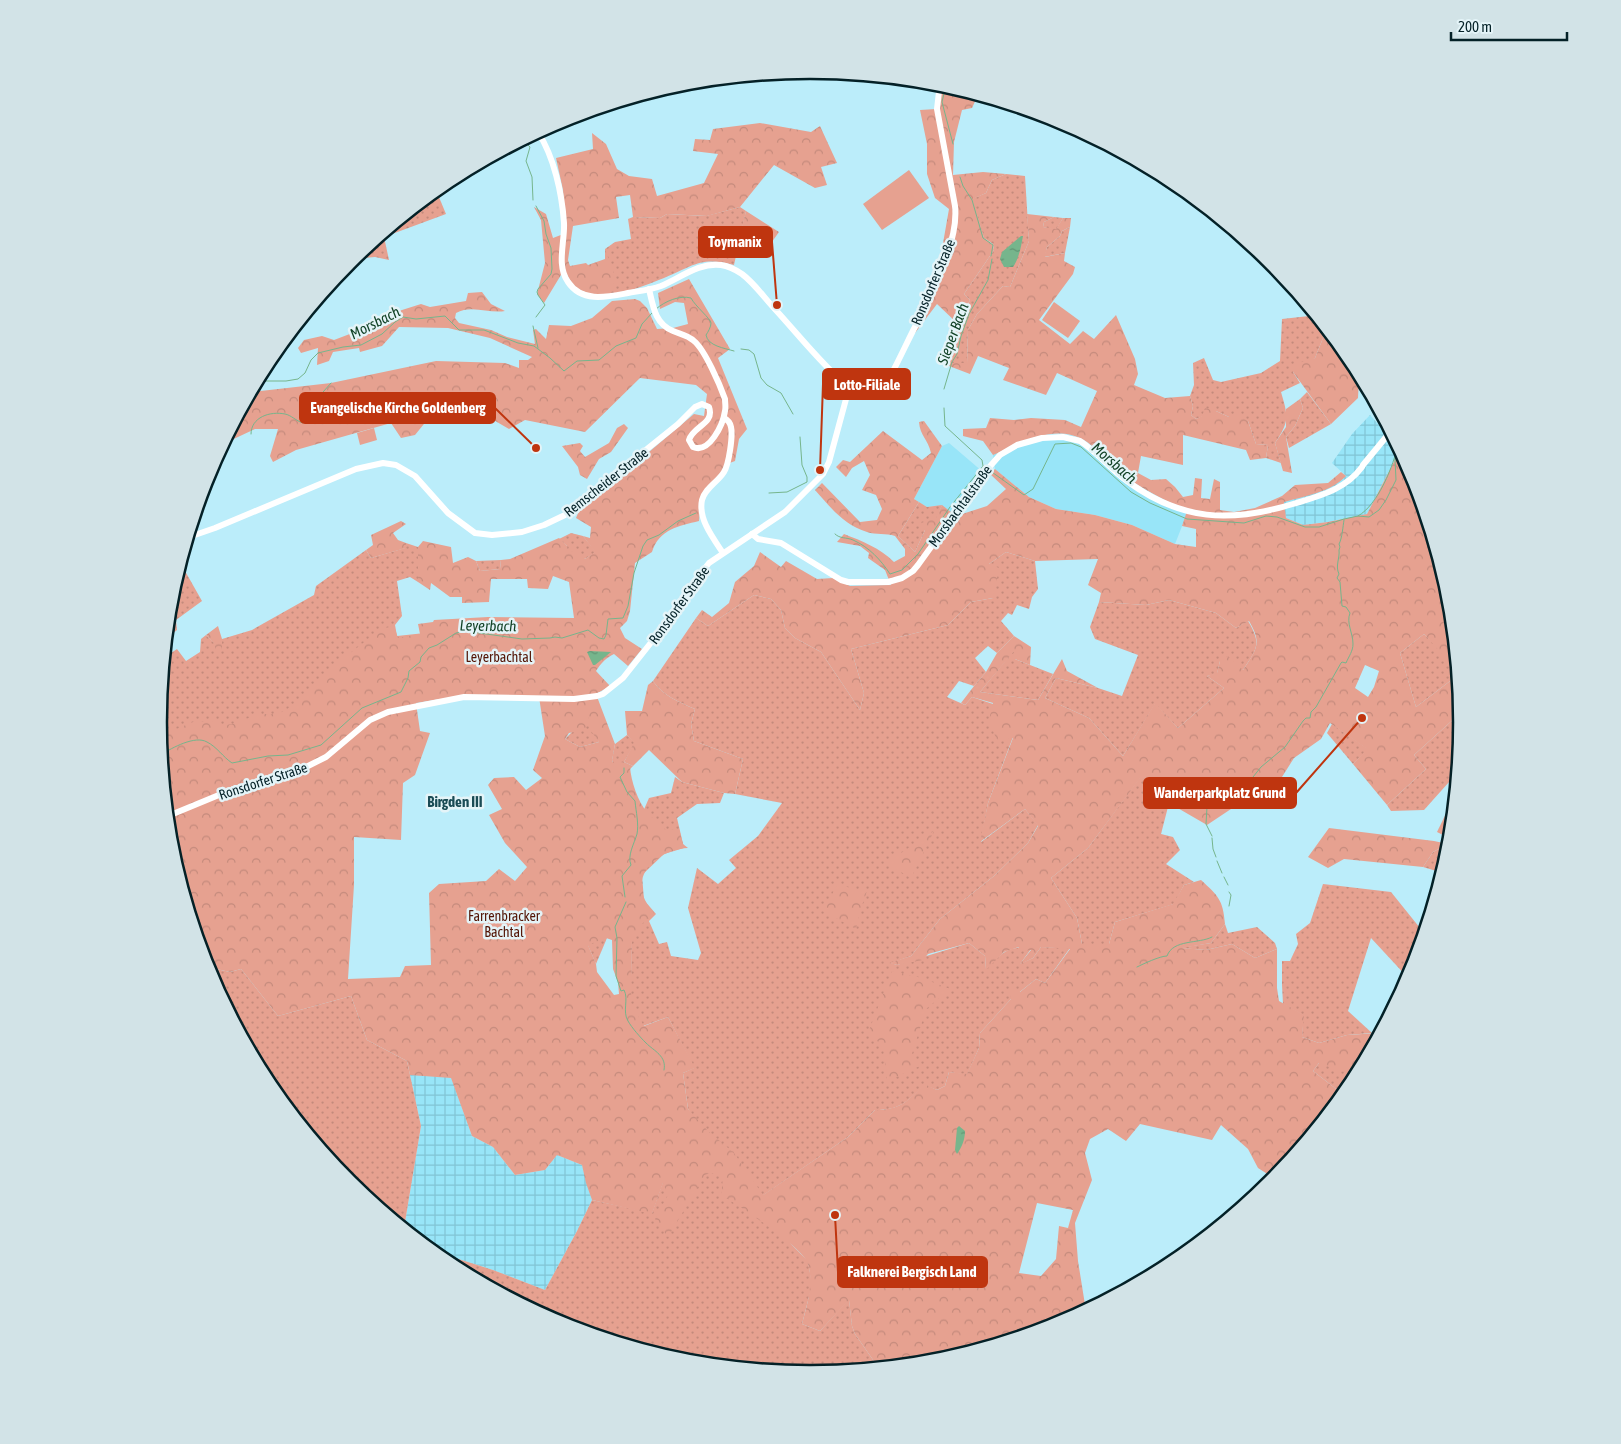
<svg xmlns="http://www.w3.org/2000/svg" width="1621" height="1444" font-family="'Asap Condensed',sans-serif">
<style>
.built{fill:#98e5f8}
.industrial{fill:url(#industrial-grid)}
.grass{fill:url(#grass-dots)}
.forest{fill:url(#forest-crowns);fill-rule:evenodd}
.pitch{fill:#e6a190}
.water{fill:url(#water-ripples)}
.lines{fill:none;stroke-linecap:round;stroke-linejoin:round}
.stream{stroke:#76b58c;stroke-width:1}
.secondary{stroke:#fff;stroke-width:6}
.labels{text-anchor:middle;stroke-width:5;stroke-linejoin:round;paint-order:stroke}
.street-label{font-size:14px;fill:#042127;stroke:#e4f4f8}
.park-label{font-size:14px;fill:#531506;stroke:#e4f4f8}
.water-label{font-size:15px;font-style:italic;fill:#114226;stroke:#e4f4f8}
.neighbourhood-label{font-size:15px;font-weight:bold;fill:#1a4b55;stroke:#e4f4f8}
.rim{fill:none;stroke:#042127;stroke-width:2.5}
.leader{fill:none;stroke:#bf350f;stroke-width:2}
.callout-dot{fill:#bf350f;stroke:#e4f4f8;stroke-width:2}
.callout{fill:#bf350f;stroke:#bf350f;stroke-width:2}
.callout-label{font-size:15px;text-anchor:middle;font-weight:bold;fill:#fff}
</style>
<defs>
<pattern id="industrial-grid" width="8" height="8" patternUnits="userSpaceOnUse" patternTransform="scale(1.25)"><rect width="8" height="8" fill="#98e5f8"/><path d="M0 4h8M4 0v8" fill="none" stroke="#81c4d5"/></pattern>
<pattern id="grass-dots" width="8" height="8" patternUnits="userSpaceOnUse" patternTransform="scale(1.25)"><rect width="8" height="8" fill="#e6a190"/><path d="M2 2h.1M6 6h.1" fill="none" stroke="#c48a7c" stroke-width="1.8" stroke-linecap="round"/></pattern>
<pattern id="forest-crowns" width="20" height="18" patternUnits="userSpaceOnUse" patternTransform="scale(1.25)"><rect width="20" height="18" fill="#e6a190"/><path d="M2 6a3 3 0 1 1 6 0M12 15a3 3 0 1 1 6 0" fill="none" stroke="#c48a7c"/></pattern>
<pattern id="water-ripples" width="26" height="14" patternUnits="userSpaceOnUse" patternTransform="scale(1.25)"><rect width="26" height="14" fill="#76b58c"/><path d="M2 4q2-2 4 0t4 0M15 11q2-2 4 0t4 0" fill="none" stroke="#5f9372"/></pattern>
</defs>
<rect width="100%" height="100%" fill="#bbedfa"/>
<g class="built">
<polygon points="1033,111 1060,120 1067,123 1051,123 1031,118"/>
<polygon points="1049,434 1071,435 1085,441 1188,511 1175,544 1132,525 1095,515 1056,509 1029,497 995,469 993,455 1029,439"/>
<polygon points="949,443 983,472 951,512 942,506 927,507 914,499 942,446"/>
</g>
<g class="industrial">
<polygon points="1370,415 1379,425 1385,421 1402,452 1399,452 1367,514 1328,522 1303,525 1286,518 1283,502 1318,492 1346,476 1332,463 1352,434"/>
<polygon points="410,1075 451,1077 472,1136 493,1147 515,1175 545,1170 557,1155 582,1165 592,1200 577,1231 545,1290 493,1270 446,1255 424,1244 404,1228 421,1126"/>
</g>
<g class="grass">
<polygon points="1006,174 1025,176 1029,241 1010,287 1003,286 977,314 968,330 967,364 949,363 951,341 970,300 964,294 994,250 993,244 984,238 972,199 986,193 992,180"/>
<polygon points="436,190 446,214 384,237 389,260 375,257 352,259"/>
<path d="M 740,207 L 746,211 L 734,265 C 701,256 693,266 664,278 C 647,285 627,292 608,296 L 605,249 L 615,242 L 631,239 L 628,219 L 633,217 L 660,218 L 667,214 L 706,216 Z"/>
<polygon points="1054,217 1063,218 1056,230 1043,227 1044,222"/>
<polygon points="1070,227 1065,253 1044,257 1047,247 1060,236 1062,231"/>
<path d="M 1310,308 L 1327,328 L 1315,358 L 1293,372 L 1300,383 L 1281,392 C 1288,416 1290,421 1275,443 L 1281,463 L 1266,458 L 1268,445 L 1256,444 L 1248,421 L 1229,417 L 1216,411 L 1196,419 L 1191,415 L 1193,406 L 1190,396 L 1194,385 L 1193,363 L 1204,358 L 1213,380 L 1221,382 L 1261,373 L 1280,361 L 1282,319 L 1309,316 Z"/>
<polygon points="1307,392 1331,424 1289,448 1286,437 1295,426 1303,408 1300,399"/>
<polygon points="919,502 927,507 942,505 937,518 925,530 915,552 898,536"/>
<polygon points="571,533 583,536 596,552 585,559 567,553 567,546 559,539"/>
<polygon points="406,543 418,547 418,582 410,577 397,581 402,616 395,625 397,636 434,632 303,724 160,736 159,722 165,651 168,655 177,649 186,661 200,652 201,639 206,635 222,650 222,639 252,630 314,595 316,586 366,550 371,558 405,548"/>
<path d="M 1006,552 L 1035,561 L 1038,589 L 1032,597 L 1029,609 L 1017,605 L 1012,615 L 1008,613 L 1001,621 L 1014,636 L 997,653 L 988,646 L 975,658 L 986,672 L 974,686 L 959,681 L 947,697 L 965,705 L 972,697 L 993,704 L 997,740 L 1013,737 L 988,803 L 981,842 L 1025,809 L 1038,825 L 1028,843 L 994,876 L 940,919 L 911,956 L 891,963 L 897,965 L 969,943 L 985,956 L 986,969 C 1001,954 1009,944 1031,949 L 1020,964 L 1033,958 L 1041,947 L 1070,948 L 1045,983 L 1036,979 L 1011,999 L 980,1033 L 979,1048 L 967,1075 L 949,1072 L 945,1086 L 937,1090 L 924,1085 C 907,1102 900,1110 875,1110 L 848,1137 L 762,1196 L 791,1244 L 808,1261 L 812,1285 L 802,1324 L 820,1331 L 849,1299 L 852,1326 L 855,1334 L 878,1367 L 810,1374 L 683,1361 L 561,1324 L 448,1264 L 424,1244 L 446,1255 L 493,1270 L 545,1290 L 577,1231 L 592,1200 L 652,1213 L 675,1148 L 707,1137 L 688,1109 L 683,1073 L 694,1068 L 668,1017 L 643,1026 L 630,1013 L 632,939 L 642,814 L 649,798 L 671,793 L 675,777 L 682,782 L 724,793 L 720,803 L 697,804 L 677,818 L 684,848 L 664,854 L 642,875 L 644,900 L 656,914 L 649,921 L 659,944 L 667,942 L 671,956 L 698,960 L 701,953 L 688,908 L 697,868 L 718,884 L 736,868 L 729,860 L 758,836 L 782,803 L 735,794 L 743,759 L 694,741 L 691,724 L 695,709 C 679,702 663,696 653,681 L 696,618 L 708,626 L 754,595 L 771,599 L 781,610 L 785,628 L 795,638 L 821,652 L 860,710 L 864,693 L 851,649 L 948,625 L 971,602 L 993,598 L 989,564 Z"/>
<polygon points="501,560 500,569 480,571 476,561"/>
<polygon points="185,571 202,601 176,620 177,630 167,638 171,595 178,573"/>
<path d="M 1169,600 L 1216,613 L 1236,628 L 1248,621 C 1262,644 1257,649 1243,670 L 1220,661 L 1217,674 L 1207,676 L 1224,688 L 1178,728 L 1155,704 L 1123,756 L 1089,718 L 1045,698 L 1056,678 L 1098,688 L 1122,696 L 1138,655 L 1095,639 L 1090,627 L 1099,602 L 1146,605 Z"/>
<path d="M 1424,634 C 1433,644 1456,662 1458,675 L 1416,707 L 1400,653 Z"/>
<polygon points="1015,649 1015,659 1053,674 1038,700 980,692"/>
<polygon points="589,715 599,742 580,747 565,739"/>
<polygon points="1456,717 1462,724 1458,772 1424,810 1391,811 1387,805 1426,769 1414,755"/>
<polygon points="1332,724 1368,749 1353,764 1327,733"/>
<polygon points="627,735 635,743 624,762 633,766 618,782 612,760 615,744"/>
<polygon points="1141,776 1169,803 1161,834 1173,837 1180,850 1166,864 1194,882 1184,885 1174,904 1115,922 1109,944 1082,944 1077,918 1051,878 1088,848"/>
<polygon points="1448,844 1450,845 1450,849 1443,873 1423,867 1433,852"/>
<polygon points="1323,884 1391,892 1424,933 1413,972 1409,979 1371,938 1348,1011 1372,1033 1347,1035 1319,1043 1302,1037 1303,1015 1283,1004 1282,985 1282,961 1290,961 1298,944 1296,934 1310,923"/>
<polygon points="1225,924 1228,933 1257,927 1275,943 1277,949 1255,958 1232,944 1206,950 1179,948 1211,943"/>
<polygon points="605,929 607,938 596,964 583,934"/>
<polygon points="207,967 230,972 241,969 278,1016 351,996 367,1040 407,1061 421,1126 404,1228 349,1183 268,1084"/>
<polygon points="1375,1039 1376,1040 1352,1084 1344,1095 1313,1071 1319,1063 1364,1060"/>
</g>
<g class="forest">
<polygon points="942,84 978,95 972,108 962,110 954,142 953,175 983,172 1006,174 992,180 986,193 973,199 984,238 993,245 994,250 964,294 970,300 958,324 937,304 915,333 918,314 942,249 949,209 935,198 927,174 927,144 920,110 936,109"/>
<polygon points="760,123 811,132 820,126 837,163 821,167 827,185 815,188 774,165 740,207 707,216 667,214 660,218 633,217 630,195 616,197 619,218 573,226 568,260 570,266 586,263 588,265 605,259 605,249 616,279 608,296 597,297 575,288 564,270 544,303 537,294 545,263 541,220 534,207 546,214 553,238 566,233 563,190 556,158 593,149 592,133 606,144 617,169 629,176 652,179 657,196 704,183 718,154 693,151 695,139 710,140 713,129"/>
<polygon points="746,211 779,232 764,253 739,238"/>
<path d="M 1027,214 L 1054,217 L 1044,222 L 1043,227 L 1056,229 L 1063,218 L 1071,218 L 1070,227 L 1062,231 L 1060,236 L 1047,247 L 1045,257 L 1065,253 L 1064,261 L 1075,267 L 1073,274 L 1039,320 L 1070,344 L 1083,331 L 1094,339 L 1116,315 L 1135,359 L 1138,374 L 1134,385 L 1165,398 L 1190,396 L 1193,406 L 1191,415 L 1196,419 L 1202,416 L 1205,408 L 1216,411 L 1229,417 L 1238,415 L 1248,421 L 1256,444 L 1268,445 L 1266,458 L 1250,460 L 1246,450 L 1183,435 L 1183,465 L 1141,456 L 1138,473 L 1151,480 L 1166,479 L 1175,487 L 1183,497 L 1193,495 L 1195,478 L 1202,479 L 1201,498 L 1210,499 L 1214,479 L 1220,482 L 1220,510 L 1234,512 L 1255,508 L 1282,496 L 1295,485 L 1328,483 L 1341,472 L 1346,476 C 1331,492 1305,496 1284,502 L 1286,518 L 1303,525 L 1328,522 L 1367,514 L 1399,452 L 1402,452 L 1413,473 L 1450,595 L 1457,671 L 1424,634 L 1400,653 L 1416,707 L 1458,675 L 1462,724 L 1456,717 L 1414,755 L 1426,769 L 1387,805 L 1353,764 L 1367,749 L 1330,723 L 1321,739 L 1294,758 L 1275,788 L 1260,797 L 1255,793 L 1207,825 L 1169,803 L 1141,777 L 1088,848 L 1051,878 L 1077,918 L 1082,944 L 1109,944 L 1115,922 L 1173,904 L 1184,885 L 1201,880 C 1218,896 1223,899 1225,924 L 1211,943 L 1182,948 L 1206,950 L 1232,944 L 1255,958 L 1277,949 L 1277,988 L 1279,1001 L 1304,1015 L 1302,1037 L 1319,1043 L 1347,1035 L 1378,1033 L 1364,1060 L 1344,1072 L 1319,1063 L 1313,1071 L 1344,1095 L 1275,1179 L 1258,1168 L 1248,1149 L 1221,1125 L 1212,1140 L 1140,1124 L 1126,1141 L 1108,1129 L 1090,1139 L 1085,1153 L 1092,1180 L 1075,1223 L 1078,1261 L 1086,1311 L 1060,1324 L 937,1362 L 878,1367 L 855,1334 L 852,1326 L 849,1300 L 820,1331 L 802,1324 C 807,1304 814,1285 808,1264 C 804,1248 737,1204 721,1195 L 723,1178 C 717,1174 713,1172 705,1175 L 668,1237 L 655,1219 L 668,1195 L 663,1183 L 652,1214 L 592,1200 L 586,1183 L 582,1165 L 557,1155 L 545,1170 L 515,1175 L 493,1147 L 472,1136 L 451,1078 L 410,1075 L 407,1061 L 367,1040 L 351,996 L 278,1016 L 241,969 L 230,972 L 207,967 L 171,849 L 160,736 L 193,722 L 214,721 L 217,726 L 233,724 L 259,714 L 277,714 L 286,710 L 314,688 L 326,672 L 381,629 L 394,626 L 398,638 L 420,634 L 418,624 L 433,622 L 434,620 L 488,617 L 574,618 L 569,582 L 553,576 L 548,589 L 528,588 L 527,579 L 491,579 L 489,602 L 462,603 L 462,597 L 450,597 L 431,583 L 430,590 L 418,582 L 418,547 L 423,541 L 451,547 L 453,563 L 468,557 L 476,561 L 480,571 L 500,569 L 501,560 L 510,559 L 559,538 L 567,546 L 568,553 L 575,550 L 585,559 L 595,552 L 583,536 L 590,538 L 591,527 L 576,518 L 579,511 L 694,414 L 704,416 L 707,394 L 696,385 L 640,378 L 585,432 L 525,420 L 509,429 L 478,411 L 428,419 L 415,435 L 401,438 L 391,423 L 296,450 L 273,462 L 270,456 L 278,429 L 255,429 L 223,444 L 251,392 L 331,383 L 436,361 L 505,363 L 519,368 L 519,360 L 528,360 L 532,357 L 490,338 L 448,328 L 399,327 L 382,346 L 360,352 L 359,348 L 333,352 L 329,361 L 317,365 L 318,348 L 301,353 L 298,348 L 304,340 L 322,336 L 334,340 L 355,332 L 383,316 L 421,304 L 430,307 L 466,301 L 468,293 L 482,292 L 491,304 L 505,311 C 489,314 472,304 456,313 L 455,318 L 459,323 L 491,330 L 507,337 L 535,344 L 533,330 L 536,329 L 546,339 L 549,325 L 571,326 L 592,318 L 612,301 L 635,299 L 640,301 L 647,308 L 657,329 L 673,328 L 688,324 L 684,303 L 675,302 L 660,309 L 658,293 L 689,279 L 730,349 L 718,358 L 747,429 L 739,439 L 735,461 L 727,464 L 722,475 L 701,496 L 699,521 C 679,526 659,529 652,552 L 635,563 L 630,611 L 627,621 L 620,628 L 625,638 L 642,649 L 628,666 L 614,654 C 606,658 601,663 596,671 L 610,686 L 596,694 L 615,744 L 612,761 L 615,765 L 622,762 L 630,767 C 631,781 638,802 647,812 C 652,818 659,824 665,829 L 679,829 L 683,844 L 688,848 C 662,849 631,871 645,900 C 647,905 651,909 654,913 L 642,924 L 632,942 L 631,1004 L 644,1026 L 668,1017 L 695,1068 L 683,1073 L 688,1109 L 708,1131 L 734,1153 L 763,1195 L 848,1137 L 875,1110 C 900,1110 908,1101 924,1084 L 937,1090 L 945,1086 L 949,1072 L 967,1074 L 979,1048 L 980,1033 L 1011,999 L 1010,989 L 1020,992 L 1036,979 L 1045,983 L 1070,949 L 1041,947 L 1033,958 L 1019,965 L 1031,950 L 1015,952 L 1019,947 L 1004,952 L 986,970 L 985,956 L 969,943 L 928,954 L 923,960 L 897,965 L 889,963 L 911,956 L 940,919 L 994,876 L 1028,843 L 1038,826 L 1025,809 L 980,842 L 988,803 L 1013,738 L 997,741 L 989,720 L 993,703 L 972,697 L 965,705 L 961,703 L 974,686 L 986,672 L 997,653 L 1014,636 L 1031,647 L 1030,665 L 1015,659 L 1015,650 L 980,692 L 1038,700 L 1062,659 L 1067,671 L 1098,688 L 1056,678 L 1045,698 L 1089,718 L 1123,756 L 1155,703 L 1178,728 L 1224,688 L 1207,676 L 1217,673 L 1220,661 L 1228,656 L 1243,670 C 1257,649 1262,643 1249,621 L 1236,628 L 1216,613 L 1169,600 L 1146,605 L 1099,602 L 1101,593 L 1088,585 L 1098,559 L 1035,561 L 1006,552 L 989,564 L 999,568 L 993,598 L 971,602 L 948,625 L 851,649 L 864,693 L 860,710 L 821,652 L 795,638 L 785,628 L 781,610 L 771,599 L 754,595 L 708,626 L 696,618 L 702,610 L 712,617 L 729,603 L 735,582 L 754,566 L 760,552 L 781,567 L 786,561 L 817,579 L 833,578 L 850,586 L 891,585 L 885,570 L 868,558 L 869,553 L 860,546 L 837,542 L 844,534 C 862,541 880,548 894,562 L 905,556 L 905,549 L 895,536 C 886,533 876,535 867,532 C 844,525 831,508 815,490 L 822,483 L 860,522 L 877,520 L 882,509 L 876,495 L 862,490 L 870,475 L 864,461 L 852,468 L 846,477 L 836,467 L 843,460 L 850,462 L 883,431 L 922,460 L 931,453 C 928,439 920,436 919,422 L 924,421 L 942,446 L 914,499 L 919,502 L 898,536 L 915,552 L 925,530 L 921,523 L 936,518 L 942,505 L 956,516 L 987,506 L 1006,489 L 990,474 L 995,469 L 1029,497 L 1056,509 L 1095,515 L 1132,525 L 1175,544 L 1196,547 L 1196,529 L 1182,526 L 1187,511 C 1163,499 1139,488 1118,471 C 1106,462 1096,447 1084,440 C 1054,423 1020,443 993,455 L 983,441 L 963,436 L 963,429 L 986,428 L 990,418 L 1014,420 L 1031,418 L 1065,420 L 1081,427 L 1097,391 L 1057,373 L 1046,395 L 1003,380 L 1009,368 L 978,356 L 970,374 L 949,366 L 949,363 L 967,363 L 968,330 L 977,314 L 1003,286 L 1010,287 L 1029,241 ZM 1365,665 L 1379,671 L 1374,687 L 1368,697 L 1355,688 ZM 539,697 L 545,736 L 533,770 L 542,778 L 526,790 L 514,777 L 494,778 L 488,785 L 502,809 L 489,815 L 505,843 L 527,867 L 515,881 L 499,869 L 486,881 L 439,884 L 429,893 L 431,965 L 405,966 L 400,977 L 348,979 L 354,885 L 354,837 L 401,840 L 403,783 L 415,775 L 430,733 L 420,731 L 416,703 L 440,699 ZM 589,717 L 591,731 L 599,742 L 580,747 L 565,739 L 569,733 L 585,730 ZM 606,938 L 612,940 L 613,969 L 618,982 L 619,994 L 614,995 L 597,972 L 596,964 L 588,945 ZM 1037,1203 L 1073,1210 L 1068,1228 L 1059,1226 L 1056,1259 L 1041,1276 L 1019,1273 Z"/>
<polygon points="1327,328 1353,360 1362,377 1359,379 1358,398 1331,424 1293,372 1295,364 1315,358"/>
<polygon points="1300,399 1303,408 1295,426 1286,437 1292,473 1283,471 1275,443 1286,427 1286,409"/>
<polygon points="624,424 628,428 611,452 599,459 587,479 580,475 578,467 562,446 580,443 583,446 580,451 585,457 609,443 617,428"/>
<polygon points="401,521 406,524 393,533 398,540 406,543 406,548 371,558 366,550 373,545 371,535"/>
<polygon points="218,626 222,639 222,650 216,650 214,643 206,635"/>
<path d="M 653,681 C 663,696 679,702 695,709 L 691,724 L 694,741 L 743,759 L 735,794 L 724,793 L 682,782 L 649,750 L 633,766 L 624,762 L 634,743 L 627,735 L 625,711 L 642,711 L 648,685 Z"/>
<polygon points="1329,828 1434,841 1448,844 1433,852 1423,867 1344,859 1328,868 1308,857"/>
<polygon points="934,831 911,878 886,863"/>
<polygon points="837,885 867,891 861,908 856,929 823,911"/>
<polygon points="892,971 922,978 950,989 926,1009 911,1057 922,1065 887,1081 883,1046 868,1033"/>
</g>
<g class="pitch">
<polygon points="909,170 929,198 882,230 863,204"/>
<polygon points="1054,302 1080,321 1068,338 1042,320"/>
<polygon points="374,428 377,440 360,445 357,433"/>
<polygon points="1456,793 1451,839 1437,832"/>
</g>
<g class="water">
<path d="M 1021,236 L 1023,236 C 1021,247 1019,258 1013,267 L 1004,267 L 1000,259 L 1002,252 Z"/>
<polygon points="590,651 611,652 595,665 593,665 587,652"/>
<path d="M 959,1126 L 965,1131 C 965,1139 962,1147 957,1154 L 955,1150 L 957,1128 Z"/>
</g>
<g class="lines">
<g class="stream">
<polyline points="946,85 942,102 953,144"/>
<polyline points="523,140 530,147 526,161 532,177 533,200"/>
<polyline points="960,177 963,186 972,200 983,238 993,245 991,256"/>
<polyline points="536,206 544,221 546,234 551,248 552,269 551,274 538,289 537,292 538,295 545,305 536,317"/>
<path d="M 656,309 C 665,301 680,295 691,298 C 695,306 711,319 711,323 C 711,327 708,332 706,335 C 708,346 724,348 734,351"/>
<polyline points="533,326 538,348"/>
<polyline points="741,349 749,350 754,354 761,378 767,385 781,393 793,414"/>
<polyline points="259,381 286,381 298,379 305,373 311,360 318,353 343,347 361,345 382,334 395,322 403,317 416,319 445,316 459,330 484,330 518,343 534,346 550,358 564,371 577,361 599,360 616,346 636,338 642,324 652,313"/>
<polyline points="944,389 952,362 957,354 961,336 969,314 988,280 992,259"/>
<polyline points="944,408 945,426 982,460 983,466"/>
<path d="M 251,434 C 251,417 270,411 285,414 C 291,415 296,421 303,423 L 309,408 L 331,383"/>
<polyline points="989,470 1024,495 1033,489 1055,444 1071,443 1081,447 1131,492 1150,503 1187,519 1244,523 1266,516 1277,517 1305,527 1319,527 1344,519 1358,516 1369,517 1379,510 1386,500 1396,480 1395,459"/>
<polyline points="769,493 787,492 807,482 807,477 802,465 800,437"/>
<path d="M 1358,516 C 1378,505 1394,465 1398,444"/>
<path d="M 835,534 C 840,539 846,537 853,540 C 869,547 881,560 890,574 L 902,570 L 918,554 L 950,507 L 983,466 L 986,467"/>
<path d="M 162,754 C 172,748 195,735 207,742 C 217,747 223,757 232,763 L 268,756 L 288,755 L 321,745 L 362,708 L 401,692 L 408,678 L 409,671 L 420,662 L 421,657 L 429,648 L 437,645 L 456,633 L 465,631 L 522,639 L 550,638 L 555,637 L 562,638 L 588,630 L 599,638 L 604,639 L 606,635 L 608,619 L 623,618 L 628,606 L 634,573 L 643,546 L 647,540 L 659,535 L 678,521 L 696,513"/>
<path d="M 624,768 L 624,773 L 620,777 L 627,792 L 635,801 C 636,812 639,824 637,834 C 634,844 627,856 631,865 L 622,876 L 625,897"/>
<path d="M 1212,836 L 1206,824 L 1207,807 L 1217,801 L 1220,796 L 1234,794 L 1249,782 L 1261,767 L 1285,747 L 1303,721 L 1306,718 L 1310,718 L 1311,712 L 1316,707 L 1341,663 L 1342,662 L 1346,663 C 1349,656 1353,651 1353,644 C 1353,633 1346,623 1350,613 L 1346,607 L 1342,606 L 1340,582 L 1337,578 L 1339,574 C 1335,566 1340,558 1339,550 L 1340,547 L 1339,544 C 1342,539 1343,526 1344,520"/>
<polyline points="1212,838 1213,849 1216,857"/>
<polyline points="1217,861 1222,873"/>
<polyline points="1224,877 1228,885"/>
<polyline points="1229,892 1231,895 1229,906"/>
<path d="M 626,902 L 615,927 L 617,938 L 616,976 L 621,991 L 624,990 C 629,999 622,1011 628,1021 C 632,1028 640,1037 646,1043 C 654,1051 667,1056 664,1070"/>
<path d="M 1137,967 C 1143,964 1160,956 1167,956 C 1173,939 1199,944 1212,937"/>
</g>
<g class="secondary">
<path d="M 538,132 C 554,157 562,193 564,223 C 565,242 556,265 568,282 C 582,303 607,297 628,293 C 639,291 650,290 661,286 C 680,278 700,262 721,265 C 729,266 736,270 742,274 C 754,283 763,296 773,307 C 798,334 821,364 849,388"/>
<path d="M 849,388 C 865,387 881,386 892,373 C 901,356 909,338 918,321 C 933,289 959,241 955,206 L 937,109 L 940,83"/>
<polyline points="1363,465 1391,431"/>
<path d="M 752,534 L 758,539 L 781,543 L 841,580 L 848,582 L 888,582 L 902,578 L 913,571 L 918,565 L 985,472 L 1000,455 L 1017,445 L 1042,438 L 1063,437 L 1080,441 C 1097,452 1110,469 1127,481 C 1181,521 1230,523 1293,504 C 1319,496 1345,490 1362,467"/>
<path d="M 189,537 L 215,528 L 356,469 L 383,463 L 396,465 L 415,476 L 448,513 L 475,533 L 492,535 L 522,532 L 544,525 L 565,515 L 678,424 L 695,407 L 702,404 L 709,407 C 715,424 693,426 689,440 L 693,447 C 709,454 723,425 725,411 C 726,407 725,403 725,399 C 720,385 705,350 694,341 C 688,335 680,334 673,331 C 655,324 653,306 649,289"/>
<path d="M 723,553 C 713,538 698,519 702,500 C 705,488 718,482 724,472 C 729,464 733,436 731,427 C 730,422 728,420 724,418"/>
<polyline points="168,816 231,790 306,767 326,757 370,720 388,712 464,697 574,699 597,696 603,694 623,678 672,616 701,573 709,563 785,512 823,474 829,462 849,388"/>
</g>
</g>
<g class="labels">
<g class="street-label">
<text transform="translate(933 282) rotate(-67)" y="5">Ronsdorfer Straße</text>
<text transform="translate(606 482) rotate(-38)" y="5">Remscheider Straße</text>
<text transform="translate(960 506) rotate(-54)" y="5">Morsbachtalstraße</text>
<text transform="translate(679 605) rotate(-54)" y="5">Ronsdorfer Straße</text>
<text transform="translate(263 781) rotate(-18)" y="5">Ronsdorfer Straße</text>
</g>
<g class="park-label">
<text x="499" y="662">Leyerbachtal</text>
<text x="504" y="921">Farrenbracker<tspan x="504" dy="16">Bachtal</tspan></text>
</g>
<g class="water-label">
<text transform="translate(375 323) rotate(-27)" y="5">Morsbach</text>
<text transform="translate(953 334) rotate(-70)" y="5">Sieper Bach</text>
<text transform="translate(1114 463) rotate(41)" y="5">Morsbach</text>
<text transform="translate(488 626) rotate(1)" y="5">Leyerbach</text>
</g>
<g class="neighbourhood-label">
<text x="455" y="807">Birgden III</text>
</g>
</g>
<path d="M0 0H1621V1444H0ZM167 722a643 643 0 1 1 1286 0a643 643 0 1 1-1286 0Z" fill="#d2e3e7" fill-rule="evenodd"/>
<path class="rim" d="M167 722a643 643 0 1 1 1286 0a643 643 0 1 1-1286 0Z"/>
<path class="leader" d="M777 305L772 242M820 470L823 384M536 448L495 408M1362 718L1296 793M835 1215L838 1272"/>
<g class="callout-dot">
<circle cx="777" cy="305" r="5"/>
<circle cx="820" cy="470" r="5"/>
<circle cx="536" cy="448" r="5"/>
<circle cx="1362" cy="718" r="5"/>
<circle cx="835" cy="1215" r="5"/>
</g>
<g class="callout">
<rect x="699" y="227" width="73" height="30" rx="5"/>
<rect x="823" y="369" width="87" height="30" rx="5"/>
<rect x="300" y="393" width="195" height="30" rx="5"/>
<rect x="1144" y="778" width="152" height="30" rx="5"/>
<rect x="838" y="1257" width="149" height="30" rx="5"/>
</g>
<g class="callout-label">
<text x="735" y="247">Toymanix</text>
<text x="867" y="390">Lotto-Filiale</text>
<text x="398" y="413">Evangelische Kirche Goldenberg</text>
<text x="1220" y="798">Wanderparkplatz Grund</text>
<text x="912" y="1277">Falknerei Bergisch Land</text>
</g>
<path d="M1451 32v8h116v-8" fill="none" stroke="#042127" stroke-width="2.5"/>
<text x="1458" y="32" font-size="15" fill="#042127" stroke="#e4f4f8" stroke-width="4" paint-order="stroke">200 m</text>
</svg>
